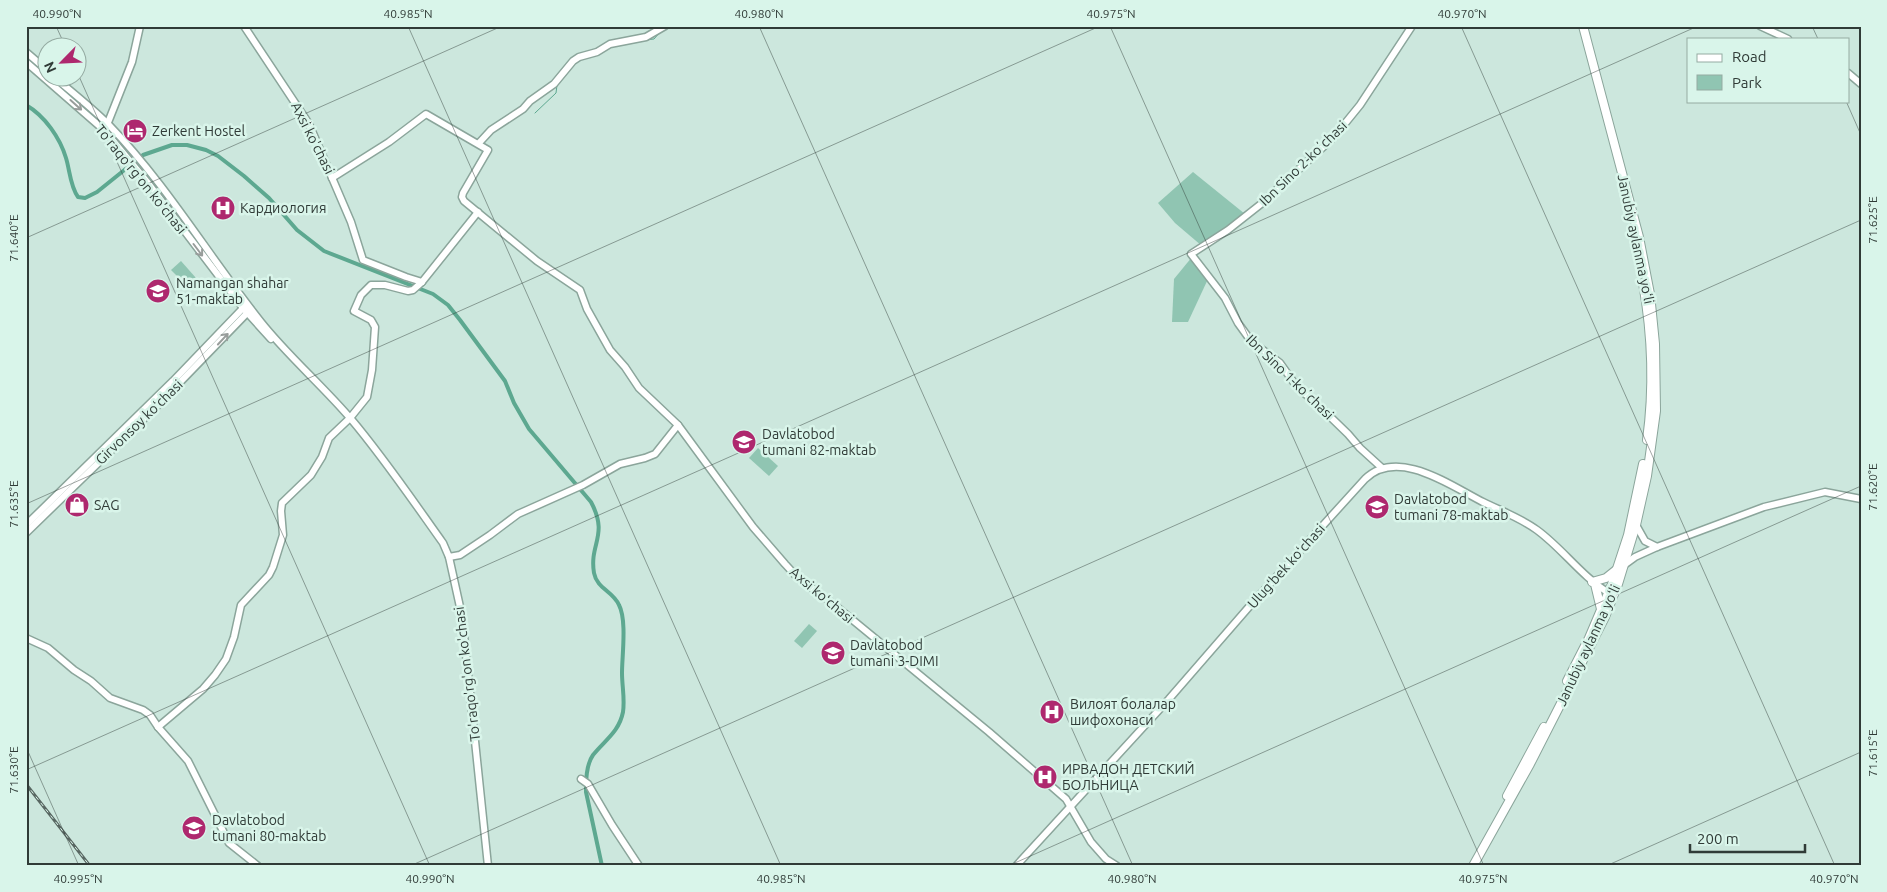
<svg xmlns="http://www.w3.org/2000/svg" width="1887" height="892" font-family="Ubuntu,sans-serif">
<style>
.green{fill:#90c5b2}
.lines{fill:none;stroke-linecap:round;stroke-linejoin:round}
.stream{stroke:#5da890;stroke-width:1}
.canal{stroke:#5da890;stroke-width:4}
.secondary-casing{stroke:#8ba59b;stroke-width:9}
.highway-casing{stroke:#8ba59b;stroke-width:10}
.secondary{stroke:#fff;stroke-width:6}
.highway{stroke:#fff;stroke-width:8}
.rail-casing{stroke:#586762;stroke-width:3}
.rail{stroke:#d9f5ea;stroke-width:1;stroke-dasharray:4;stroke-linecap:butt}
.oneway{stroke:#989d9b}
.ticks{fill:none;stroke:#303b37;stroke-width:1;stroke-opacity:0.45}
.labels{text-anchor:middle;stroke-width:5;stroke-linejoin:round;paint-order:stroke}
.poi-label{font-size:14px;fill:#303b37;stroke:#d9f5ea;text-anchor:start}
.street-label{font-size:14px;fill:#303b37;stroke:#d9f5ea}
.neatline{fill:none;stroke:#303b37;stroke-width:2}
.ticks-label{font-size:12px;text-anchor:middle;fill:#303b37}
</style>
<rect width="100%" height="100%" fill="#cce7dd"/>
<g class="green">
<polygon points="1193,172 1245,214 1202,246 1175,223 1158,203"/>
<polygon points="1192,257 1208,279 1188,322 1172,322 1174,279"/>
<polygon points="181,261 196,278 187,286 171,270"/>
<polygon points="758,448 778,466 769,476 749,458"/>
<polygon points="809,624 817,631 802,648 794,641"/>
</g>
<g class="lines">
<g class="stream">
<polyline points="644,40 654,39 661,31"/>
<polyline points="535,113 556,93 557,85"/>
</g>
<path class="canal" d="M 26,105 C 45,116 60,138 66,158 C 70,171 70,186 78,197 L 85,198 L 97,192 L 143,155 L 172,145 L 187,145 L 206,150 L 218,156 L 244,176 L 269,198 L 297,230 L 324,251 L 433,294 L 448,305 L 460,320 L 505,381 L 514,403 L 529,429 L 591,502 C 609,536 589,543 594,573 C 597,589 613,591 619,605 C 627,620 622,656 622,673 C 622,686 625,699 623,712 C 619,732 605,740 593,755 C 586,765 586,781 586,792 L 602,866"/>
<defs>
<g id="secondary">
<polyline points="244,26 309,124 351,222 363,260 406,277 422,282"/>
<polyline points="1760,26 1788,39"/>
<polyline points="26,52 48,71"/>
<polyline points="26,62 104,130 148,183 243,308 271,339"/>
<polyline points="1848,73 1861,84"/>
<path d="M 55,78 C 73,93 92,108 109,125 C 167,185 209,257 261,322 C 288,356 322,385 351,419 C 384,458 413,501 443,543 L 449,557 L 462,616 L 488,866"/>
<polyline points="107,125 132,62 140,26"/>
<polyline points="479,143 491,130 523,109 530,101 554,84 573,61 579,57 597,52 610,44 646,37 665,26"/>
<polyline points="332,178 389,142 426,114 488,150 463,193 462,197 464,201 537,261 580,290 587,309 610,350 625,367 639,388 678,425 753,527 785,564 797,577 832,603 989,732 1066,799 1091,842 1106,859 1117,866"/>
<polyline points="1382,468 1360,448 1348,434 1316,403 1297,387 1280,363 1251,341 1238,323 1225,298 1191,254 1228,230 1261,204 1334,137 1360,105 1412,26"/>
<polyline points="26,525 173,381 246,305"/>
<polyline points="1636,525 1645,541 1657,547"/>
<polyline points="26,533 157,406 250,310"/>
<polyline points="449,557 460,555 490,535 518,514 583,485 620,464 645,458 655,454 678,425"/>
<polyline points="1624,565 1635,557 1657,547 1764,507 1825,492 1861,499"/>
<polyline points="26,638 48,648 74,670 91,681 110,698 143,710 150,715 158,727 188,761 229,843 258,866"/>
<polyline points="158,727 203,689 215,675 226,659 234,637 241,605 269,575 273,567 283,535 281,511 282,503 311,475 322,457 329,438 350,418 367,397 372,370 375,327 371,320 354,311 361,295 371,285 385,285 408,291 413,290 422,282 478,212"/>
<polyline points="581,779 588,784 612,825 639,866"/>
<path d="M 1016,866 L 1169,699 L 1248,608 L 1365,479 C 1398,447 1451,486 1483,502 C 1501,511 1521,518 1537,530 C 1563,549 1581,576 1609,593"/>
</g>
<g id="highway">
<path d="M 1643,283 C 1652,334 1654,389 1647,440"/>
<polyline points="1592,582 1606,578 1616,570"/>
<polyline points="1595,584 1601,609"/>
<polyline points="1567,681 1589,638 1612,584 1628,535 1643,464"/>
<polyline points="1507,796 1544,727"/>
<polyline points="1473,866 1530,764 1605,617 1618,584 1636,525 1647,476 1656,411 1655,344 1650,294 1639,237 1583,26"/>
</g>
</defs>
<use href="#secondary" class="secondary-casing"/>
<use href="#highway" class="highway-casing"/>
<use href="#secondary" class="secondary"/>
<use href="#highway" class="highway"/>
<defs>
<polyline id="rail" points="26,784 90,866"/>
</defs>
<use href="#rail" class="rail-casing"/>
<use href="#rail" class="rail"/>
</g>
<defs><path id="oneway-shaft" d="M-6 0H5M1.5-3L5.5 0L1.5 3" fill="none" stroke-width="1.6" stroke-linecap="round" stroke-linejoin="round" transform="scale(1.25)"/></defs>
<g class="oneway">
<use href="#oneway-shaft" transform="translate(76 105) rotate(42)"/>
<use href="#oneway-shaft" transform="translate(198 250) rotate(53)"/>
<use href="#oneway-shaft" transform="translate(223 339) rotate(-47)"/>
</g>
<path class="ticks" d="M 56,26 L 66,48M 408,26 L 781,866M 759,26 L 1133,866M 1110,26 L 1484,866M 1461,26 L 1835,866M 1812,26 L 1818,39M 78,74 L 430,866M 1846,101 L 1861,135M 26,238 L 502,26M 26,504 L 1100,26M 26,747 L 79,866M 26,770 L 1698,26M 410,866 L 1861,220M 1008,866 L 1861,486M 1606,866 L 1861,752"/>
<defs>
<symbol id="hotel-disc" viewBox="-11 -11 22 22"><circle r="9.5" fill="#ae286e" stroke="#d9f5ea"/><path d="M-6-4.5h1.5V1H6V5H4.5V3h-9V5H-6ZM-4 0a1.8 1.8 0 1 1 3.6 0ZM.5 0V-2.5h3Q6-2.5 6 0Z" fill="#fff"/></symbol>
<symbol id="hospital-disc" viewBox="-11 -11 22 22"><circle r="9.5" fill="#ae286e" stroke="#d9f5ea"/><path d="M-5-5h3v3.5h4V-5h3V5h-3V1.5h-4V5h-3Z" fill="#fff"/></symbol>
<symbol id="school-disc" viewBox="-11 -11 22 22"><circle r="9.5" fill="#ae286e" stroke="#d9f5ea"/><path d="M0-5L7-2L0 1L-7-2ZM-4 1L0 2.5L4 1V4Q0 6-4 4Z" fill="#fff"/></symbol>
<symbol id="shop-disc" viewBox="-11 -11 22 22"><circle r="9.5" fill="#ae286e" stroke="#d9f5ea"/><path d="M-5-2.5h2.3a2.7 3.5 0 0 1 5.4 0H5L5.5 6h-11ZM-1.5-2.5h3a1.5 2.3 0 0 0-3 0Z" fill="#fff"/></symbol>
</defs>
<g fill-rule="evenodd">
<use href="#hotel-disc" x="121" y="117" width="28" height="28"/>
<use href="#hospital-disc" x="209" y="194" width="28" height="28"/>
<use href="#school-disc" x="144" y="277" width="28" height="28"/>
<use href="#school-disc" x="730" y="428" width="28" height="28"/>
<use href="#shop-disc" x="63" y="491" width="28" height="28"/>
<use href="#school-disc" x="1363" y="493" width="28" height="28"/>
<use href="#school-disc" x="819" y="639" width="28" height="28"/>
<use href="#hospital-disc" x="1038" y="698" width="28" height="28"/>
<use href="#hospital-disc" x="1031" y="763" width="28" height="28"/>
<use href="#school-disc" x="180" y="814" width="28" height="28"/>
</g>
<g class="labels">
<g class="poi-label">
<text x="152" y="136">Zerkent Hostel</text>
<text x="240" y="213">Кардиология</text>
<text x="176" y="288">Namangan shahar<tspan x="176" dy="16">51-maktab</tspan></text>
<text x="762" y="439">Davlatobod<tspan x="762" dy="16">tumani 82-maktab</tspan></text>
<text x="1394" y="504">Davlatobod<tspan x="1394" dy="16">tumani 78-maktab</tspan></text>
<text x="94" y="510">SAG</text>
<text x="850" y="650">Davlatobod<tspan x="850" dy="16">tumani 3-DIMI</tspan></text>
<text x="1070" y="709">Вилоят болалар<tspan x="1070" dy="16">шифохонаси</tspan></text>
<text x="1062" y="774">ИРВАДОН ДЕТСКИЙ<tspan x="1062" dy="16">БОЛЬНИЦА</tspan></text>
<text x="212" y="825">Davlatobod<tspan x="212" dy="16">tumani 80-maktab</tspan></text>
</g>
<g class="street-label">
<text transform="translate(313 138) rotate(63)" y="5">Axsi ko'chasi</text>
<text transform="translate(1303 163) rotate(-44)" y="5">Ibn Sino 2-koʼchasi</text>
<text transform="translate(141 179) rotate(51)" y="5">To'raqo'rg'on ko'chasi</text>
<text transform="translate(1636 239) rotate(78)" y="5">Janubiy aylanma yoʻli</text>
<text transform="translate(1290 377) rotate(44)" y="5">Ibn Sino 1-koʼchasi</text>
<text transform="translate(139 422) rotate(-44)" y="5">Girvonsoy koʻchasi</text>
<text transform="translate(1286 566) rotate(-48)" y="5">Ulugʻbek koʻchasi</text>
<text transform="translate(822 595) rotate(40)" y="5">Axsi koʻchasi</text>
<text transform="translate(1588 645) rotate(-65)" y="5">Janubiy aylanma yoʻli</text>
<text transform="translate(467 674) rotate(-97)" y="5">To'raqo'rg'on ko'chasi</text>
</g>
</g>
<rect width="1887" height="892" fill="none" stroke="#d9f5ea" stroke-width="55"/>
<rect x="1687" y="38" width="162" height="65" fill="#d9f5ea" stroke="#95aba2"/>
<rect x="1697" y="54" width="25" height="8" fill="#ffffff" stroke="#95aba2"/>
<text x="1732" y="62" font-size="15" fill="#303b37">Road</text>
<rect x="1697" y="75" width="25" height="15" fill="#90c5b2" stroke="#95aba2"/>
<text x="1732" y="88" font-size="15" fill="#303b37">Park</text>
<g transform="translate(62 62) rotate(246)"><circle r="24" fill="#d9f5ea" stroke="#95aba2"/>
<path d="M0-4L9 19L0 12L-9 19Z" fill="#ae286e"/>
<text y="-8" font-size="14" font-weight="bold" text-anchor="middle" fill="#303b37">N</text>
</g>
<path d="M1690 844v8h115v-8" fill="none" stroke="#303b37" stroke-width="2.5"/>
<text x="1697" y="844" font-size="15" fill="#303b37" stroke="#d9f5ea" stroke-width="4" paint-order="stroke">200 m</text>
<rect x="28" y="28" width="1832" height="836" class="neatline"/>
<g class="ticks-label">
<text x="57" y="18">40.990°N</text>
<text x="408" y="18">40.985°N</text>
<text x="759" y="18">40.980°N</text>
<text x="1111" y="18">40.975°N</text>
<text x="1462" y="18">40.970°N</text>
<text transform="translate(1873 220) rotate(-90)" y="4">71.625°E</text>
<text transform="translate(14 238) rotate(-90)" y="4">71.640°E</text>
<text transform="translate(1873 487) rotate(-90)" y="4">71.620°E</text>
<text transform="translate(14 504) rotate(-90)" y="4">71.635°E</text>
<text transform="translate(1873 753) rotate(-90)" y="4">71.615°E</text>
<text transform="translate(14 770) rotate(-90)" y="4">71.630°E</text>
<text x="78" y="883">40.995°N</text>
<text x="430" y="883">40.990°N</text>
<text x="781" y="883">40.985°N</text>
<text x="1132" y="883">40.980°N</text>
<text x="1483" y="883">40.975°N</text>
<text x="1834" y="883">40.970°N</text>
</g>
</svg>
